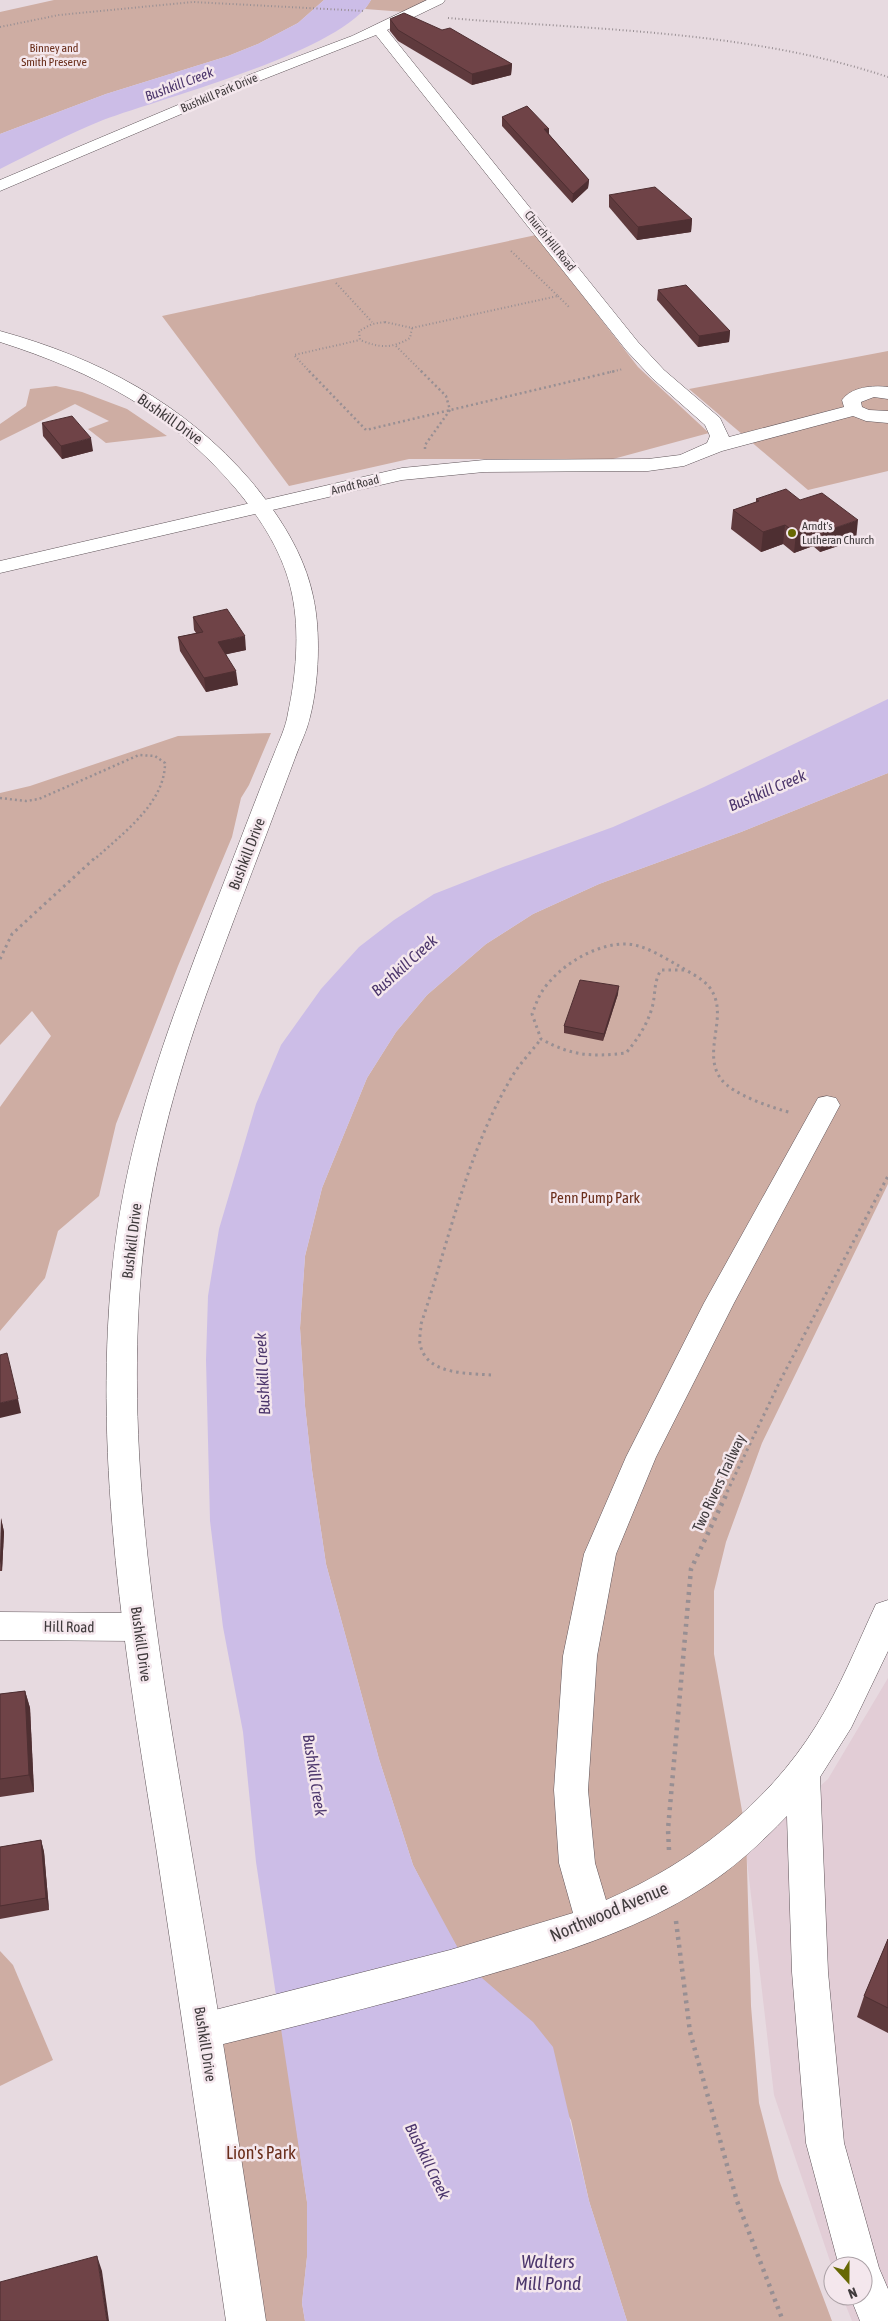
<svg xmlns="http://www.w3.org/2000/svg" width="888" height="2321" font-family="'Asap Condensed',sans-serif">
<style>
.built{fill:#e2cdd6}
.green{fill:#ceada3}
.water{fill:#ccbde7}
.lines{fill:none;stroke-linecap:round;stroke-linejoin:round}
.minor-casing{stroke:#60555a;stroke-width:1}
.major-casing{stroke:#60555a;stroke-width:1}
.path-far3{stroke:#988f93;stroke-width:2;stroke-dasharray:1 2.5;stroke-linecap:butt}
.path-far2{stroke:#988f93;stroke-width:2.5;stroke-dasharray:2 3;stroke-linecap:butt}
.path-far1{stroke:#988f93;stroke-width:3;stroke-dasharray:2.5 4;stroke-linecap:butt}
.path{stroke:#988f93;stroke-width:4.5;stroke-dasharray:3 5;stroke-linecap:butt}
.minor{fill:#fff;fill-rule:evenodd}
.major{fill:#fff;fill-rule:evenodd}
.wall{fill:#5f3a3d}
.shaded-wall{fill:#4e2f32}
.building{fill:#6f4347;stroke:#4e2f32}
.poi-dot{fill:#676803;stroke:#f4e7ed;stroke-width:2}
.labels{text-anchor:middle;stroke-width:5;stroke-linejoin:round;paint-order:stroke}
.far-park-label{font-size:12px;fill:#6a2e1b;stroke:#f4e7ed}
.far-street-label{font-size:12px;fill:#403b3d;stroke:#f4e7ed}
.far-poi-label{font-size:12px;fill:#403b3d;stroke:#f4e7ed;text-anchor:start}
.far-water-label{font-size:14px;font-style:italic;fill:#4c366c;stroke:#f4e7ed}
.street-label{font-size:15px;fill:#403b3d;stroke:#f4e7ed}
.park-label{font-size:15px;fill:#6a2e1b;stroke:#f4e7ed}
.water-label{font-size:16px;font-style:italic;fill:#4c366c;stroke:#f4e7ed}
.near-street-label{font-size:18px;fill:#403b3d;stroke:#f4e7ed}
.near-park-label{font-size:18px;fill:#6a2e1b;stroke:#f4e7ed}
.near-water-label{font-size:19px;font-style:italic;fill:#4c366c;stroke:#f4e7ed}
</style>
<rect width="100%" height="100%" fill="#e7dae0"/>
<polygon class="built" points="888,1678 888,2321 852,2321 842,2296 863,2296 863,2266 833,2266 833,2270 774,2095 746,1852 828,1779"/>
<g class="green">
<polygon points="54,0 324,0 298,23 258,44 228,56 106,94 0,134 0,12"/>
<polygon points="371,0 430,0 405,12 365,9"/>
<polygon points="536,235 638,367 709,433 613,459 409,459 289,486 162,316"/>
<polygon points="888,351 888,471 808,490 689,389"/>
<polygon points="56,386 82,392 127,409 167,436 106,443 88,429 109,421 75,404 0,441 0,424 26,406 30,389"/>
<polygon points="271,733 249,785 241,798 232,837 178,966 116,1124 99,1196 58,1231 45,1278 0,1331 0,1107 51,1036 32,1011 0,1045 0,793 30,786 178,736"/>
<polygon points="888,773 888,1184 762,1443 726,1542 714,1591 714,1654 746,1833 751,2006 759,2103 779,2180 832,2321 627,2321 589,2201 571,2120 467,1965 441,1919 413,1865 379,1759 326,1564 312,1470 305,1406 300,1328 305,1256 322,1188 367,1078 396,1032 427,995 486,944 533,914 599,884 741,832"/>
<polygon points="0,1951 13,1965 53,2060 0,2086"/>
<polygon points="280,2012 307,2202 307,2257 302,2303 305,2321 246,2321 203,2031"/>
</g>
<g class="water">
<path d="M 324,0 L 371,0 C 344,51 162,98 103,120 C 68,134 34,152 0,169 L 0,134 L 106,94 L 228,56 L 258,44 L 298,23 Z"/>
<polygon points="888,699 888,773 741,832 599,884 533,914 486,944 427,995 396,1032 367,1078 322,1188 305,1256 300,1328 305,1406 312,1470 326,1564 379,1759 413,1865 467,1965 533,2022 553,2047 589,2201 627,2321 305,2321 302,2303 307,2257 307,2202 256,1862 243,1732 223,1627 210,1521 206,1360 208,1296 219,1229 256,1104 281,1045 321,989 359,947 394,920 434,894 503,867 613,827 704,787"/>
</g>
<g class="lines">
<defs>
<g id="minor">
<path d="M 427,0 L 445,0 L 443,3 L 387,30 L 638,342 L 664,370 L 720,418 L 729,437 L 844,407 L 842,400 C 851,387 873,385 888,387 L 888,399 L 874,397 L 861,402 L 862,407 L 869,410 L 888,411 L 888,423 L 866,421 L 853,416 L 722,451 L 684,466 L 648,471 L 484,472 L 402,480 L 0,573 L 0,561 L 402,468 L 484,460 L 648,459 L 680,455 L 707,443 L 710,436 L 705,425 L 652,378 L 626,350 L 376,35 L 259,81 L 0,191 L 0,180 L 249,75 L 352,36 Z"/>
<path d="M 827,1096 L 836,1098 L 840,1105 L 734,1303 L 656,1457 L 616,1554 L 597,1656 L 588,1790 L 595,1863 L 606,1900 C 690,1864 767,1805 816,1726 C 840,1688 857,1645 876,1604 L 888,1600 L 888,1651 L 851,1728 L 820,1777 L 828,1972 L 844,2143 L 879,2268 L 888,2289 L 888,2321 L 860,2321 L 850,2296 L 863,2296 L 863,2266 L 839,2266 L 806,2143 L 792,1972 L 787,1816 C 761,1843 733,1869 701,1889 C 631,1934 543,1959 463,1982 C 376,2006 290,2028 203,2049 L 190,2044 L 184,2031 L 190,2018 L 203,2013 L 450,1950 L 573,1913 L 559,1863 L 554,1790 L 563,1656 L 584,1554 L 626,1457 L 704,1303 L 818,1098 Z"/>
<polygon points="0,1612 138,1613 150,1617 154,1627 150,1637 138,1641 0,1640"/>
</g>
<path id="major" d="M 0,331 C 98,358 184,403 251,481 C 279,515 304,553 313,596 C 321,631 319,682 310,717 C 307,731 300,744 295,758 C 286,782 277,806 268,830 C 247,885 226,940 206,995 C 174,1085 149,1178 141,1273 C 125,1465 159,1654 190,1842 C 217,2002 242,2161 266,2321 L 226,2321 C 203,2163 180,2005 156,1847 C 126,1657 93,1465 112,1272 C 121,1178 147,1087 180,998 C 201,940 224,883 246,825 C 255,802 264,778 274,754 C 279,741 286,727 288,713 C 296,676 300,632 292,594 C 284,555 262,520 236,489 C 172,413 94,372 0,342 Z"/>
</defs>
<use href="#minor" class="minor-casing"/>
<use href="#major" class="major-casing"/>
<g class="path-far3">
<path d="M 448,18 C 595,30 747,30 888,77"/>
<polyline points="0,27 59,15 193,2 365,11"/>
<polyline points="336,283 372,322"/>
<polyline points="558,296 570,308"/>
<path d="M 385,322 L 412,328 L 410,338 C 391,349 380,348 360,340 L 359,331 L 372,324 Z"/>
<polyline points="412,328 558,296 510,250"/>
<polyline points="396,346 422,372"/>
<polyline points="310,372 294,355 360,340"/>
<polyline points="610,372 623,369"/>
</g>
<g class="path-far2">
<polyline points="309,371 366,430 615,371"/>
<polyline points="421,371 446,396 450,410 425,445 425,450"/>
<path d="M 0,798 L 26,801 L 39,799 L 139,755 L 155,756 L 165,763 C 165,803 123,833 96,858"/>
</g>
<g class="path-far1">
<polyline points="0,959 12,934 97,856"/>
<path d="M 684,970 L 661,970 C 653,983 656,994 652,1008 C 647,1025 637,1040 626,1053 C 591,1057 572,1056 541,1039 L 532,1014 C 535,1007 537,1000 541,993 C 557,967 595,943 627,944 C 645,945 663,957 679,966 C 688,972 703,978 710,988 C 730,1015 701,1052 721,1079 C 733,1095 773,1108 792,1113"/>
<path d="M 491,1375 C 467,1373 426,1375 420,1344 C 419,1338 421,1330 421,1324 C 449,1241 467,1151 513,1075 C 521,1062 532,1051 541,1039"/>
<polyline points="727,1492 781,1379 888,1176"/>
</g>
<g class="path">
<polyline points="669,1850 668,1829 691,1569 728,1491"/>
<polyline points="676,1921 690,2032 737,2201 783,2321"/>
</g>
<use href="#minor" class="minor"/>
<use href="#major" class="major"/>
</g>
<g class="wall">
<polygon points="390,19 512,64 511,75 472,85 398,41 390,31"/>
<polygon points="502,117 549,129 549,134 589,180 588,188 572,203 502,126"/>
<polygon points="609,195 692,219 691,232 637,240 609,207"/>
<polygon points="658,290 730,331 729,342 698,347 657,300"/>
<polygon points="42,423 93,451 62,459 43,436"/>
<polygon points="756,499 856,540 820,552 813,546 794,553 783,544 761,552 731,529 733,510 756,502"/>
<polygon points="193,617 246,650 226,654 238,685 206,692 180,651 178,637 196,633 194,630"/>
<polygon points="618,994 603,1041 564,1033 564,1026"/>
<polygon points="1,1518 4,1532 2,1571 0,1571"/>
<polygon points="25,1691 30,1708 34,1792 0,1797 0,1694"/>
<polygon points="41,1840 44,1852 49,1910 0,1919 0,1847"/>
<polygon points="888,1939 888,2033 857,2017 864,1996"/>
</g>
<g class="shaded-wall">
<polygon points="512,64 511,75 472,85 472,74"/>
<polygon points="544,129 549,129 549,137"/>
<polygon points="589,180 588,188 572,203 573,194"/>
<polygon points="692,219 691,232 637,240 638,227"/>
<polygon points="730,331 729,342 698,347 699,336"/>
<polygon points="91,438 93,451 62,459 61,446"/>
<polygon points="858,520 856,540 820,552 823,532"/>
<polygon points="785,525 783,544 761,552 763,532"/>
<polygon points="816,527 813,546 794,553 796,533"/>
<polygon points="245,636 246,650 219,656 218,642"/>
<polygon points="236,671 238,685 206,692 204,678"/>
<polygon points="619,986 618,994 603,1041 604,1034"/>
<polygon points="18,1399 21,1413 0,1418 0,1403"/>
<polygon points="1,1518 4,1532 2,1571 0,1561"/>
<polygon points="25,1691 30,1708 34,1792 29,1775"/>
<polygon points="41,1840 44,1852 49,1910 46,1898"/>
<polygon points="97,2256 102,2271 109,2321 107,2321"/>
</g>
<g class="building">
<polygon points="404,13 442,30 450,28 512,64 472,74 398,30 390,19"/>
<polygon points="527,106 549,129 544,129 589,180 573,194 502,117"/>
<polygon points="655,187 692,219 638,227 609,195"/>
<polygon points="686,285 730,331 699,336 658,290"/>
<polygon points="72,416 91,438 61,446 42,423"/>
<polygon points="786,489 800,500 822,493 858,520 823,532 816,527 796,533 785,525 763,532 733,510 759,501 756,499"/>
<polygon points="227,609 245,636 218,642 236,671 204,678 178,637 203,632 193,617"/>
<polygon points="580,980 619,986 604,1034 564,1026"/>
<polygon points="7,1353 18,1399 0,1403 0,1355"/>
<polygon points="25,1691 29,1775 0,1779 0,1694"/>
<polygon points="41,1840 46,1898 0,1906 0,1847"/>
<polygon points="888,1939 888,2008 864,1996"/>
<polygon points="97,2256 107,2321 0,2321 0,2282"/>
</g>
<circle class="poi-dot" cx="792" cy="533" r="5"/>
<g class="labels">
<g class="far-park-label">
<text x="54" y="52">Binney and<tspan x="54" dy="14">Smith Preserve</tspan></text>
</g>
<g class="far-street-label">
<text transform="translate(219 93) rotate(-23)" y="4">Bushkill Park Drive</text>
<text transform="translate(550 241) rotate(51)" y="4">Church Hill Road</text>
<text transform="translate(355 485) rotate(-14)" y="4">Arndt Road</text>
</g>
<g class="far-poi-label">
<text x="802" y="530">Arndt's<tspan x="802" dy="14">Lutheran Church</tspan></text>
</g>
<g class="far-water-label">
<text transform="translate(179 84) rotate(-21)" y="5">Bushkill Creek</text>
</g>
<g class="street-label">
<text transform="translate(170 419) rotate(35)" y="5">Bushkill Drive</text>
<text transform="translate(247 854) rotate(-69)" y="5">Bushkill Drive</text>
<text transform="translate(132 1241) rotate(-83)" y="5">Bushkill Drive</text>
<text transform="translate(719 1483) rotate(-65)" y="5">Two Rivers Trailway</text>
<text transform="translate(69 1627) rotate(1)" y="5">Hill Road</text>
<text transform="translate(141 1644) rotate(82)" y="5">Bushkill Drive</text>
<text transform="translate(205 2044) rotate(81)" y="5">Bushkill Drive</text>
</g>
<g class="park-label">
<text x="595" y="1203">Penn Pump Park</text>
</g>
<g class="water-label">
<text transform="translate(767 790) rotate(-23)" y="6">Bushkill Creek</text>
<text transform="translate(404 965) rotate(-42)" y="6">Bushkill Creek</text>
<text transform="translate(262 1374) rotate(-93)" y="6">Bushkill Creek</text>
<text transform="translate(315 1775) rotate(81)" y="6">Bushkill Creek</text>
<text transform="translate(428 2161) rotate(64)" y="6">Bushkill Creek</text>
</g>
<g class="near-street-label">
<text transform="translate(609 1912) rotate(-23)" y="6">Northwood Avenue</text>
</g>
<g class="near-park-label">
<text x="261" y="2159">Lion's Park</text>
</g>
<g class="near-water-label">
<text x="548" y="2268">Walters<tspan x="548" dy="22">Mill Pond</tspan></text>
</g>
</g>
<g transform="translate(848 2281) rotate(159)"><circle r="24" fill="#f4e7ed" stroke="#aca2a7"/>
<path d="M0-4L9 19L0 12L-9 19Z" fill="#676803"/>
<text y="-8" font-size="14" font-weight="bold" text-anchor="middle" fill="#403b3d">N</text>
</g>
</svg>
